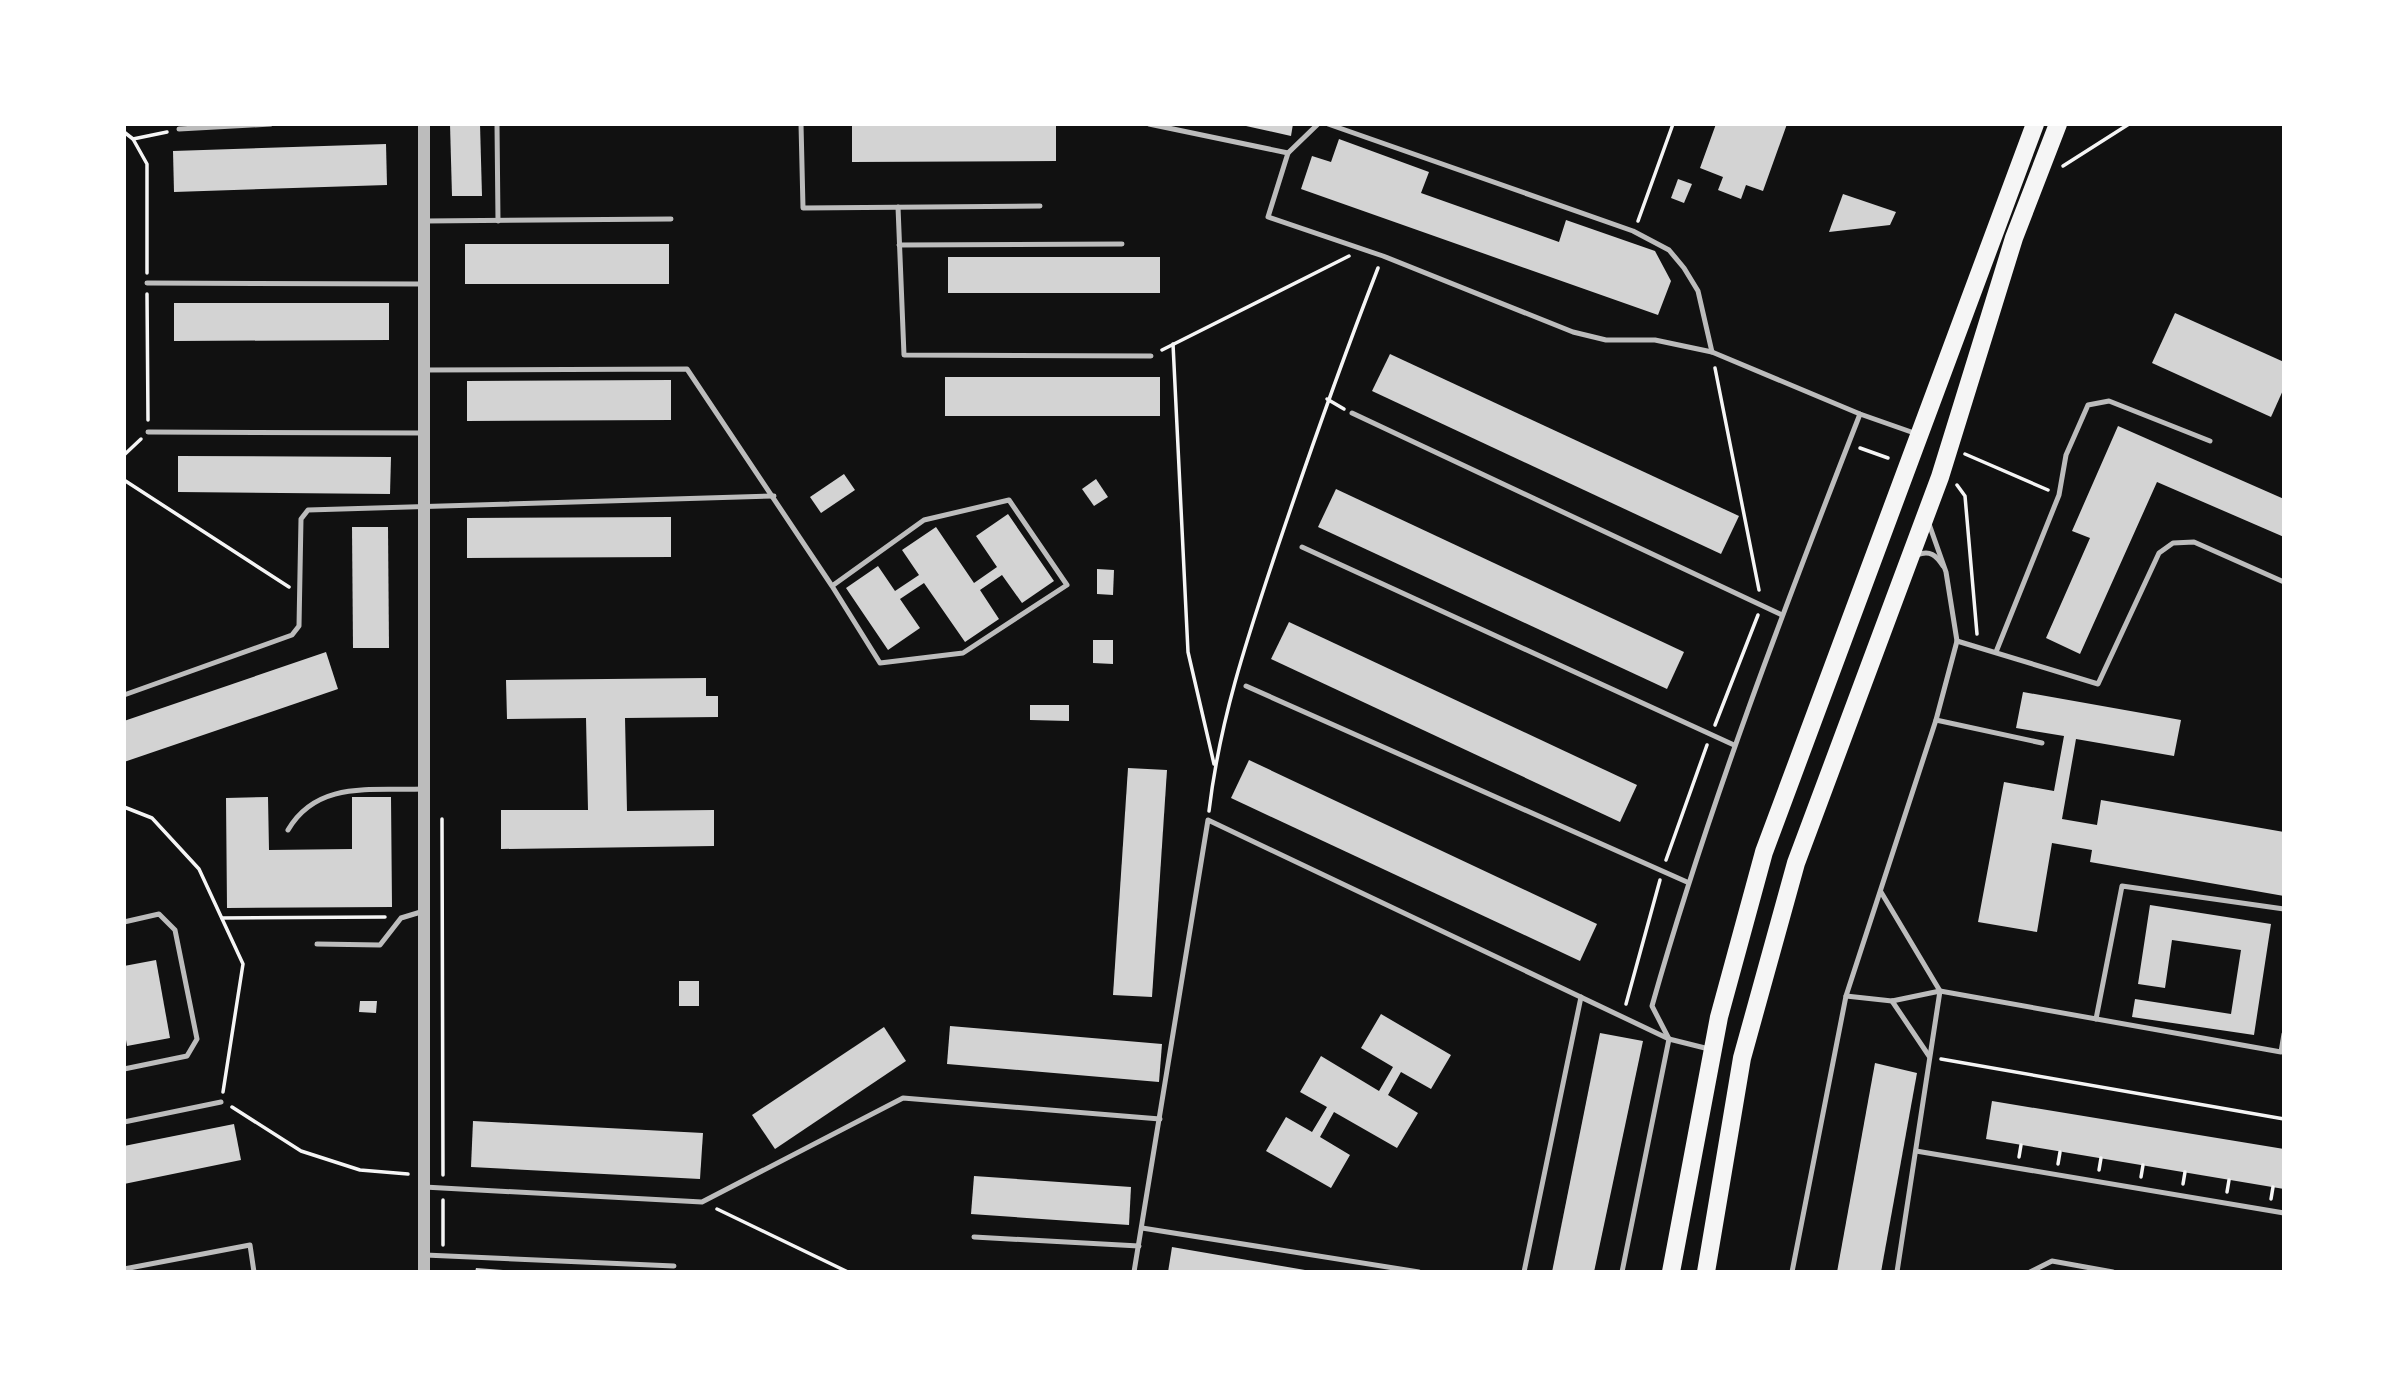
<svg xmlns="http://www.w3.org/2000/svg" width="2408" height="1396" font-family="Mulish,sans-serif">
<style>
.building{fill:#d3d3d3}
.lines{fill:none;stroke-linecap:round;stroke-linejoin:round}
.path{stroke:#f5f5f5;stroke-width:3.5}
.service{stroke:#bcbcbc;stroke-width:5}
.tertiary{stroke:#bcbcbc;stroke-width:12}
.primary{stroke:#f5f5f5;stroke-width:18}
</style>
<rect width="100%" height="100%" fill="#111"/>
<g class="building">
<polygon points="450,124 480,124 482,196 452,196"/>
<polygon points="1237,124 1293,124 1291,136"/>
<polygon points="1716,124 1787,124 1763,191 1746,185 1741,199 1718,190 1723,177 1700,168"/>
<polygon points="852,126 1056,126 1056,161 852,162"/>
<polygon points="1339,139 1429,172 1421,193 1559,242 1566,220 1655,251 1671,281 1658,315 1301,189 1312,156 1331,162"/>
<polygon points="386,144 387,185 174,192 173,151"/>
<polygon points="1678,179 1692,184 1684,203 1671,198"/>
<polygon points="1843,194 1896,212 1890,225 1829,232"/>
<rect x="465" y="244" width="204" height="40"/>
<rect x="948" y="257" width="212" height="36"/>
<polygon points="174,303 389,303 389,340 174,341"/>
<polygon points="2175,313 2284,362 2284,388 2271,417 2152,363"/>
<polygon points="1390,354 1739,516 1721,554 1372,391"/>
<rect x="945" y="377" width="215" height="39"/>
<polygon points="671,380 671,420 467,421 467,381"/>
<polygon points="2118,426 2284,499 2284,537 2157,482 2080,654 2046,638 2090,538 2072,531"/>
<polygon points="178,456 391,457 390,494 178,492"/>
<polygon points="844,474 855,490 821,513 810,497"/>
<polygon points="1096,479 1108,497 1094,506 1082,489"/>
<polygon points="1336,489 1684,652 1667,689 1318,527"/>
<polygon points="1008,514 1054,581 1022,603 1002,575 980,590 999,619 965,642 924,583 900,599 920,628 888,650 846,588 878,566 895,591 919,575 902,550 936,527 974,583 997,567 976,536"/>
<polygon points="671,517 671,557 467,558 467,518"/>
<polygon points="352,527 388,527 389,648 353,648"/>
<polygon points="1097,569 1114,570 1113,595 1097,594"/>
<polygon points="1289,622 1637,785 1620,822 1271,659"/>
<polygon points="1093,640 1113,640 1113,664 1093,663"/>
<polygon points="326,652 338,689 124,762 124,721"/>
<polygon points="706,678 706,696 718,696 718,717 625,718 627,811 714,810 714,846 501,849 501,810 588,810 586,718 507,719 506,680"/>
<polygon points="2023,692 2181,720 2174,756 2076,739 2062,819 2097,825 2101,800 2284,832 2284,896 2090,862 2092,850 2052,843 2037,932 1978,922 2004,782 2054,791 2064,736 2016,728"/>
<polygon points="1030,705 1069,705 1069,721 1030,720"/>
<polygon points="1249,760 1597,924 1580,961 1231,798"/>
<polygon points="1128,768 1167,770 1152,997 1113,995"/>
<polygon points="268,797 269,850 352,849 352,797 391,797 392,907 227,908 226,798"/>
<polygon points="2150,905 2271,924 2254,1035 2132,1017 2135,999 2231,1014 2241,950 2172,940 2165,988 2138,984"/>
<polygon points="156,960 170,1038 127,1046 124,1028 124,966"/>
<rect x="679" y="981" width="20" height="25"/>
<polygon points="360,1001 377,1001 376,1013 359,1012"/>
<polygon points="1381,1014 1451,1055 1431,1089 1401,1072 1388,1095 1418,1113 1397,1148 1334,1112 1320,1137 1350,1155 1331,1188 1266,1151 1286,1117 1312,1132 1327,1107 1300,1092 1321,1056 1379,1091 1393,1067 1361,1048"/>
<polygon points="950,1026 1162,1044 1159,1082 947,1064"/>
<polygon points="884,1027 906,1061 775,1149 752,1115"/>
<polygon points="1600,1033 1643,1041 1594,1272 1552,1272"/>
<polygon points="1875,1063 1917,1073 1881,1272 1837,1272"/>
<polygon points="1992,1101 2284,1149 2284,1189 1986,1139"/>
<polygon points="473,1121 703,1133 700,1179 471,1167"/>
<polygon points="234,1124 241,1160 124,1184 124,1146"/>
<polygon points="974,1176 1131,1187 1129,1225 971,1214"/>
<polygon points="1172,1247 1305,1270 1305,1272 1168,1272"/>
<polygon points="476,1268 503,1270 503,1272 475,1272"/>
</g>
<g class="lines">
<g class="path">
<polyline points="124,132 133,139 147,164 147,273"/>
<polyline points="133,139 167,132"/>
<polyline points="2063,166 2129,124"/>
<polyline points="1638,221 1673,124"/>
<polyline points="147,294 148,420"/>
<polyline points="1173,344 1188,652 1214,764"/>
<polyline points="1162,350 1349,256"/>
<polyline points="1715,368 1759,590"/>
<polyline points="1327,399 1344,409"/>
<polyline points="1860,448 1888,458"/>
<polyline points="1965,454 2048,490"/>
<polyline points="124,455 141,439"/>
<polyline points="124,480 289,587"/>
<polyline points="1957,485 1965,496 1977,634"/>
<polyline points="1715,725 1758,615"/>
<polyline points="124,807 152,818 199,869 243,964 223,1092"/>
<path d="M 1209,811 C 1220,718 1248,636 1277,549 C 1309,454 1342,361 1378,268"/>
<polyline points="442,819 443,1175"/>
<polyline points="1666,860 1707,745"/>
<polyline points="222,918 385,917"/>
<polyline points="1626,1004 1660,880"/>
<polyline points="1941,1059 2284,1119"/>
<polyline points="232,1107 301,1151 360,1170 408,1174"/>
<polyline points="2019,1157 2021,1145"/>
<polyline points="2058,1164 2060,1152"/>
<polyline points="2099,1170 2101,1158"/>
<polyline points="2141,1177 2143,1165"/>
<polyline points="2183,1184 2185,1172"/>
<polyline points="2227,1192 2229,1180"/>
<polyline points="2271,1199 2273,1187"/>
<polyline points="443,1200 443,1245"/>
<polyline points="717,1209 848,1272"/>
</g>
<g class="service">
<polyline points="497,124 498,221"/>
<polyline points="801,124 803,208 1040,206"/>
<polyline points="1149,124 1288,153 1268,217 1383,256 1573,332 1606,340 1655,340 1712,352 1860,414 1917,434"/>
<polyline points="1328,124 1633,231 1669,250 1684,268 1698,291 1712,352"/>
<polyline points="179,129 271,124"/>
<polyline points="1288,153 1318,124"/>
<polyline points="898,207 904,355 1151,356"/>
<polyline points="426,221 671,219"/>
<polyline points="899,245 1122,244"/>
<polyline points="147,283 423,284"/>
<polyline points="424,370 687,369 832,586 924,520 1009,500 1067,585 963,653 880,663 832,586"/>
<polyline points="1352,413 1782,615"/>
<polyline points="148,432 424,433"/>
<polyline points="1302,547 1734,745"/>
<path d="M 1917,555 C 1930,550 1936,555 1943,566"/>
<polyline points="1957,641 2098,684 2159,553 2173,543 2194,542 2284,582"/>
<polyline points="1996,652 2059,495 2066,455 2088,405 2109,401 2210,441"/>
<polyline points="1246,686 1687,882"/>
<polyline points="124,695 292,635 299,626 301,519 308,510 774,496"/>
<polyline points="1936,720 2042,743"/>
<path d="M 288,830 C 317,780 372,791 423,789"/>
<polyline points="1881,892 1940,991 1897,1272"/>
<polyline points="124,922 159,914 175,930 197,1039 187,1056 124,1069"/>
<polyline points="317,944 380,945 401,918 424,911"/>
<polyline points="1846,996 1892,1001 1940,991 2281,1052 2284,1034"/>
<polyline points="1892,1001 1929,1056"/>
<polyline points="2096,1019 2122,886 2284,909"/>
<polyline points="124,1122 221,1102"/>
<polyline points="1916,1151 2284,1213"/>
<polyline points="424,1187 702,1202 903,1098 1160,1119"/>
<polyline points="1142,1228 1419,1272"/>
<polyline points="974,1237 1139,1246"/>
<polyline points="425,1255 674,1266"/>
<polyline points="124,1269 250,1245 254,1272"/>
<polyline points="1134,1272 1208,820 1669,1039 1709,1049"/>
<polyline points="1524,1272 1581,997"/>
<path d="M 1622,1272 L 1669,1039 L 1652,1006 C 1709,804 1784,609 1860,414"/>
<polyline points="1792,1272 1846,996 1936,720 1957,641 1946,572 1928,521"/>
<polyline points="2030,1272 2052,1261 2113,1272"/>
</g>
<polyline class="tertiary" points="424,124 424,1272"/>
<g class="primary">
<polyline points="1671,1272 1719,1017 1764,852 2035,124"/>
<polyline points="1706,1272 1742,1058 1796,863 1940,477 2014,238 2058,124"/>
</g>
</g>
<rect width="2408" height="1396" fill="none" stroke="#ffffff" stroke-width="252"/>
</svg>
